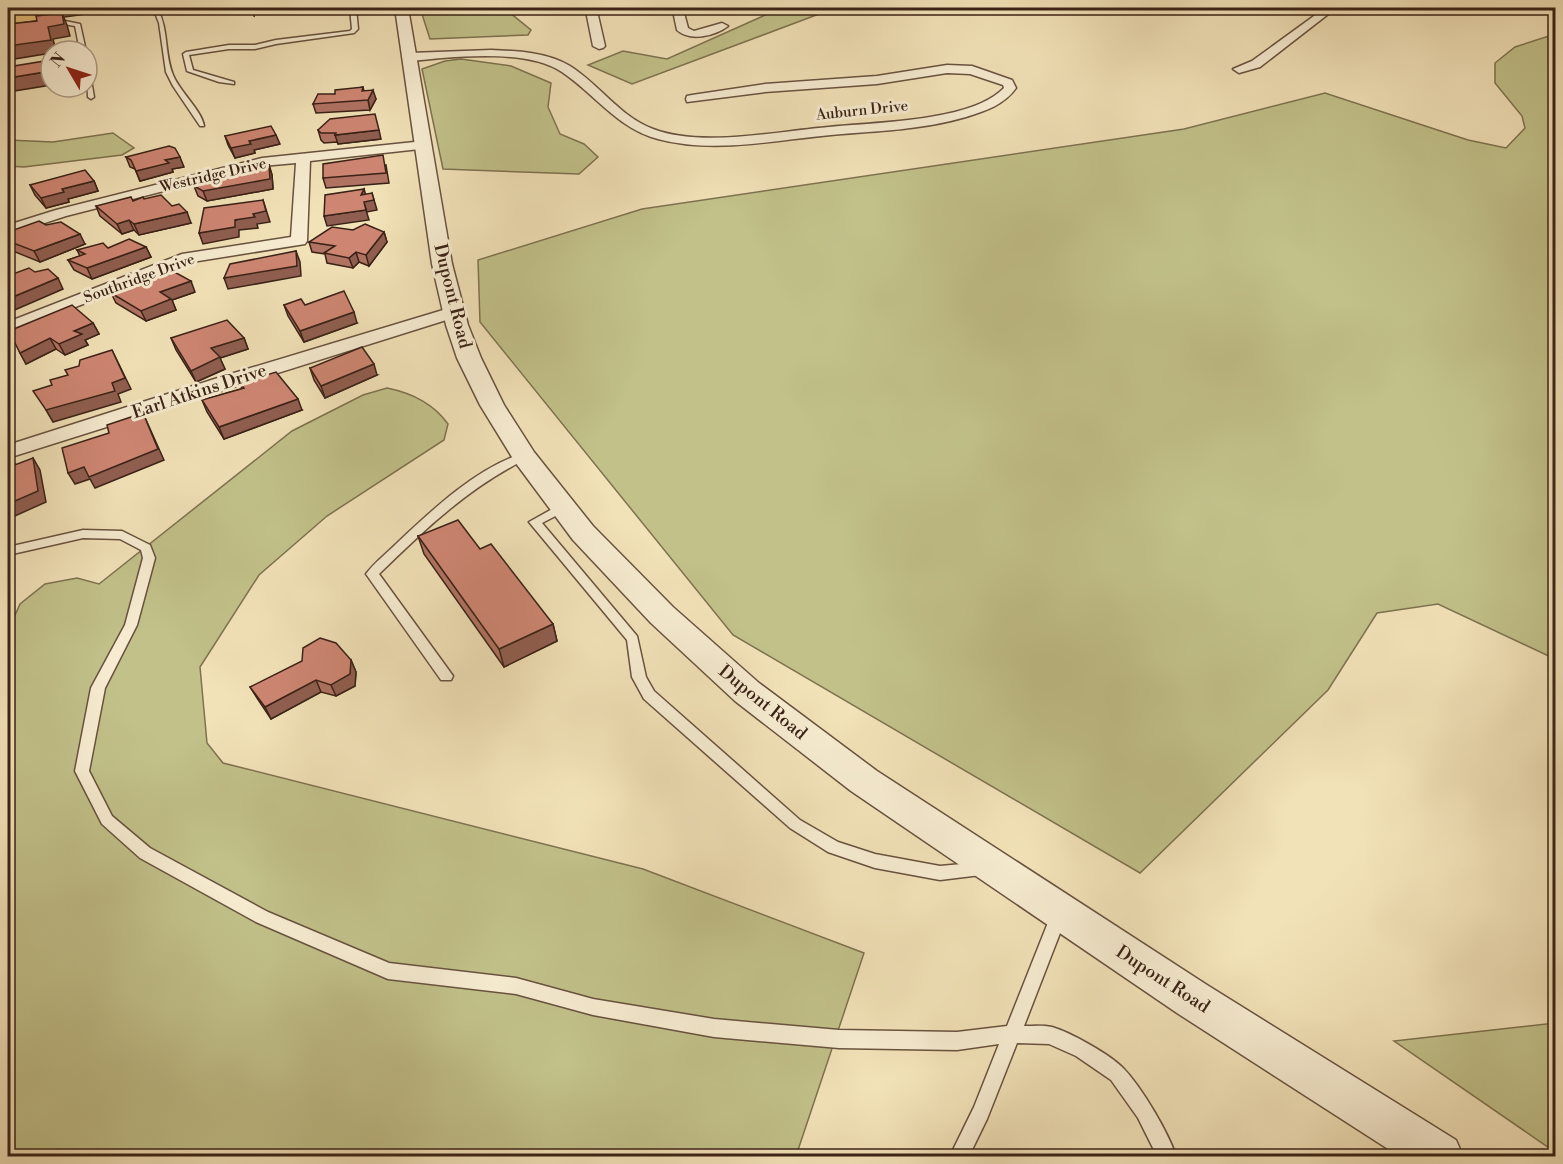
<svg xmlns="http://www.w3.org/2000/svg" width="1563" height="1164" font-family="'Libre Bodoni',serif">
<style>
.green{fill:#c2c18a;stroke:#7e7250;stroke-width:1.5}
.lines{fill:none;stroke-linecap:round;stroke-linejoin:round}
.service-casing{stroke:#68523f;stroke-width:3}
.minor-casing{stroke:#68523f;stroke-width:3}
.tertiary-casing{stroke:#68523f;stroke-width:3}
.primary-casing{stroke:#3a2217;stroke-width:3}
.path{stroke:#3a2217;stroke-width:1.5;stroke-dasharray:2 1.5;stroke-linecap:butt}
.service{fill:#f7ecd1;fill-rule:evenodd}
.minor{fill:#f7ecd1;fill-rule:evenodd}
.tertiary{fill:#f7ecd1;fill-rule:evenodd}
.primary{fill:#e9c17c;fill-rule:evenodd}
.wall{fill:#b17363;stroke:#3a2217;stroke-width:1.5}
.shaded-wall{fill:#905e50;stroke:#3a2217;stroke-width:1.5}
.building{fill:#ce8673;stroke:#3a2217;stroke-width:1.5}
.labels{text-anchor:middle;stroke-width:6;stroke-linejoin:round;paint-order:stroke}
.far-street-label{font-size:15px;fill:#3a2217;stroke:#f7ecd1}
.street-label{font-size:18px;fill:#3a2217;stroke:#f7ecd1}
</style>
<rect width="100%" height="100%" fill="#f2e2b8"/>
<filter id="stains"><feTurbulence type="fractalNoise" baseFrequency=".00333" numOctaves="4"/><feColorMatrix values="0 0 0 0 .2 0 0 0 0 .09 0 0 0 0 .02 0 0 0 .5 -.17"/></filter>
<radialGradient id="worn" r=".72"><stop offset=".6" stop-color="#630" stop-opacity="0"/><stop offset="1" stop-color="#630" stop-opacity=".3"/></radialGradient>
<g class="green">
<polygon points="420,8 504,8 531,30 528,35 430,39"/>
<polygon points="781,8 835,8 632,84 588,65 623,51 667,59"/>
<polygon points="1555,34 1555,659 1438,604 1377,613 1328,690 1140,873 733,635 480,322 478,260 642,209 1184,129 1325,93 1468,140 1506,148 1525,128 1522,116 1495,83 1495,63 1515,47"/>
<polygon points="461,59 511,66 551,83 548,107 560,134 584,144 598,157 579,174 443,169 422,69 445,61"/>
<polygon points="113,133 134,148 122,155 24,167 8,166 8,140 53,142"/>
<path d="M 387,388 C 412,393 433,403 448,424 L 444,440 L 327,516 L 259,575 L 200,667 L 207,743 L 223,763 L 643,869 L 864,953 L 796,1156 L 8,1156 L 8,631 L 20,604 L 45,584 L 77,578 L 99,584 L 292,431 L 363,395 Z"/>
<polygon points="1555,1023 1555,1152 1394,1041"/>
</g>
<g class="lines">
<defs>
<g id="service">
<path d="M 153,8 L 157,8 C 169,29 164,53 173,75 C 180,92 202,111 204,126 L 200,126 L 173,86 L 166,72 L 159,23 Z"/>
<polygon points="350,8 356,8 358,29 354,33 276,44 255,49 229,49 189,55 193,70 234,82 234,84 219,82 187,71 183,54 186,52 229,45 255,45 276,40 350,31 352,29"/>
<polygon points="65,21 80,24 86,51 80,51 75,26 63,24"/>
<polygon points="87,72 90,74 94,97 91,99 88,97"/>
<path d="M 524,453 L 528,454 L 529,456 L 528,458 C 469,487 425,529 379,574 L 453,676 L 451,680 L 441,680 L 366,574 C 374,563 386,554 396,544 C 431,511 477,467 524,453 Z"/>
<polygon points="563,503 569,507 567,510 542,523 637,636 646,677 654,691 800,820 838,842 875,854 940,866 984,862 989,864 992,869 989,874 940,880 875,868 828,852 790,828 644,699 632,677 627,640 529,522"/>
<path d="M 83,530 L 122,531 L 150,545 L 155,558 L 137,625 L 105,688 L 89,771 L 112,816 L 150,848 L 268,912 L 389,963 L 516,978 L 593,999 L 714,1019 L 839,1030 L 957,1032 L 1007,1026 L 1051,915 L 1053,910 L 1059,908 L 1065,910 L 1067,915 L 1024,1026 C 1033,1026 1043,1025 1052,1027 C 1070,1032 1111,1055 1124,1069 C 1142,1088 1168,1132 1176,1156 L 1157,1156 L 1138,1118 L 1111,1080 L 1076,1056 L 1049,1044 L 1017,1043 L 987,1119 L 969,1156 L 950,1156 L 974,1107 L 999,1044 L 957,1050 L 839,1048 L 714,1037 L 593,1015 L 516,994 L 388,979 L 256,922 L 140,858 L 102,824 L 75,771 L 91,688 L 125,625 L 143,558 L 141,550 L 120,539 L 83,538 L 8,555 L 8,547 Z"/>
</g>
<g id="minor">
<polygon points="568,8 598,8 597,11 605,46 603,48 599,49 593,46 586,11 564,13 564,9"/>
<path d="M 679,8 L 696,8 L 684,13 L 688,28 L 694,31 L 722,23 L 728,26 C 715,36 690,42 677,30 L 673,11 Z"/>
<polygon points="1325,8 1336,8 1260,67 1239,73 1233,69 1252,61"/>
<path d="M 491,50 C 517,51 547,52 570,66 C 600,85 619,116 653,129 C 703,148 777,131 829,127 C 871,123 914,122 955,112 C 973,107 991,101 1004,88 L 1003,85 L 970,74 L 947,73 L 877,84 L 765,92 L 687,102 L 686,99 L 687,96 L 692,95 L 765,84 L 877,76 L 947,65 L 972,66 L 1012,80 L 1016,88 C 1004,105 985,111 966,117 C 922,130 876,131 831,135 C 775,140 714,154 658,139 C 617,128 596,95 562,72 C 526,48 453,57 410,61 L 404,57 L 410,53 Z"/>
<polygon points="424,141 429,142 431,145 429,148 310,161 307,241 305,244 192,262 8,333 8,322 182,254 291,237 296,163 262,166 66,216 8,235 8,225 56,210 262,158"/>
<polygon points="453,307 459,308 462,312 459,316 8,458 8,445 224,376"/>
</g>
<polygon id="tertiary" points="395,8 408,8 452,264 468,325 481,358 504,405 534,452 593,526 673,607 759,683 877,771 1207,985 1456,1140 1463,1156 1399,1156 1177,1013 851,791 735,701 651,623 573,540 515,462 480,405 457,358 446,325 432,264"/>
<polygon id="primary" points="66,8 102,8 95,12 8,24 8,16"/>
</defs>
<use href="#service" class="service-casing"/>
<use href="#minor" class="minor-casing"/>
<use href="#tertiary" class="tertiary-casing"/>
<use href="#primary" class="primary-casing"/>
<g class="path">
<polyline points="255,11 275,8"/>
<polyline points="254,17 256,8"/>
</g>
<use href="#service" class="service"/>
<use href="#minor" class="minor"/>
<use href="#tertiary" class="tertiary"/>
<use href="#primary" class="primary"/>
</g>
<g class="wall">
<polygon points="363,87 364,91 376,99 370,110 316,113 313,104 335,94"/>
<polygon points="318,130 381,139 338,144 337,142 324,143 321,140"/>
<polygon points="225,136 280,144 254,150 255,153 235,158 228,145"/>
<polygon points="126,157 184,167 172,169 173,172 140,181 135,169 130,167"/>
<polygon points="269,165 272,175 273,189 207,201 198,196 194,186"/>
<polygon points="386,165 389,183 326,188 323,178"/>
<polygon points="94,181 98,191 68,199 69,202 46,208 35,195 30,185"/>
<polygon points="144,199 172,206 191,223 139,235 134,230 122,234 100,216 96,206"/>
<polygon points="46,225 85,244 40,262 8,249 8,232"/>
<polygon points="353,230 384,232 387,242 369,266 359,262 353,268 327,263 325,254 312,252 309,242"/>
<polygon points="146,247 151,257 92,279 74,270 68,260 80,256 77,250 108,248"/>
<polygon points="195,292 172,300 176,310 146,321 116,303 111,293"/>
<polygon points="284,305 305,305 357,323 304,342 288,316"/>
<polygon points="93,323 99,334 85,340 88,345 65,355 56,349 26,364 9,331"/>
<polygon points="171,338 244,338 248,349 220,358 225,369 196,382 176,350"/>
<polygon points="310,368 377,375 325,398 314,380"/>
<polygon points="240,383 302,410 224,439 207,412 202,400 242,389"/>
<polygon points="418,536 480,549 553,624 557,641 504,667 424,554"/>
<polygon points="351,660 356,672 355,686 336,696 321,692 271,719 257,698 250,687"/>
</g>
<g class="shaded-wall">
<polygon points="62,13 67,25 70,36 53,39 56,51 51,51 51,53 8,60 8,46 48,27"/>
<polygon points="51,71 51,85 8,92 8,78"/>
<polygon points="373,90 376,99 370,110 368,100"/>
<polygon points="379,130 381,139 338,144 335,135"/>
<polygon points="276,135 280,144 254,150 255,153 235,158 231,148 249,141"/>
<polygon points="180,157 184,167 172,169 173,172 140,181 136,171 165,160"/>
<polygon points="269,165 272,175 273,189 207,201 203,191"/>
<polygon points="94,181 98,191 68,199 69,202 46,208 41,198 62,189"/>
<polygon points="364,189 367,199 372,193 377,210 367,212 361,195"/>
<polygon points="263,200 270,222 257,224 258,228 239,230 239,237 203,244 199,233 253,214"/>
<polygon points="366,210 369,220 327,226 324,216"/>
<polygon points="187,212 191,223 139,235 134,224"/>
<polygon points="129,220 134,230 122,234 117,224"/>
<polygon points="384,232 387,242 369,266 366,255"/>
<polygon points="80,234 85,244 40,262 34,251"/>
<polygon points="146,247 151,257 92,279 87,268"/>
<polygon points="296,251 300,262 301,276 228,289 224,278"/>
<polygon points="356,252 359,262 353,268 349,258"/>
<polygon points="58,278 63,289 10,312 8,308 8,299"/>
<polygon points="191,281 195,292 172,300 176,310 146,321 141,311 160,292"/>
<polygon points="354,312 357,323 304,342 300,331"/>
<polygon points="93,323 99,334 85,340 88,345 65,355 59,344 74,331"/>
<polygon points="50,338 56,349 26,364 20,353"/>
<polygon points="244,338 248,349 220,358 225,369 196,382 191,371 211,348"/>
<polygon points="112,350 131,389 118,394 121,402 53,422 46,410 112,383"/>
<polygon points="374,364 377,375 325,398 321,386"/>
<polygon points="298,399 302,410 224,439 219,427"/>
<polygon points="143,413 164,460 95,488 90,479 75,484 68,473"/>
<polygon points="8,418 13,429 8,431"/>
<polygon points="10,456 18,468 12,466"/>
<polygon points="33,458 40,470 46,502 8,519 8,504"/>
<polygon points="553,624 557,641 504,667 499,649"/>
<polygon points="351,660 356,672 355,686 336,696 331,685"/>
<polygon points="316,680 321,692 271,719 265,707"/>
</g>
<g class="building">
<polygon points="62,13 64,24 48,27 51,40 8,46 8,24 37,21 36,16"/>
<polygon points="51,60 51,71 8,78 8,67"/>
<polygon points="363,87 362,91 373,90 368,100 313,104 318,94 335,94 335,90"/>
<polygon points="375,114 379,130 335,135 336,133 321,133 318,130 330,119"/>
<polygon points="271,126 276,135 249,141 251,144 231,148 225,136"/>
<polygon points="169,146 175,148 180,157 165,160 169,163 136,171 131,160 126,157"/>
<polygon points="383,155 386,173 323,178 323,164"/>
<polygon points="269,165 270,179 203,191 194,186 208,173"/>
<polygon points="85,170 94,181 62,189 64,192 41,198 30,185"/>
<polygon points="364,189 361,195 372,193 374,200 364,202 366,210 324,216 325,195"/>
<polygon points="161,195 172,206 179,204 187,212 134,224 129,220 117,224 96,206 131,197 133,201 143,197 144,199"/>
<polygon points="263,200 266,211 253,214 255,217 235,220 235,227 199,233 204,208"/>
<polygon points="39,221 46,225 61,222 80,234 34,251 8,241 8,232"/>
<polygon points="365,224 384,232 366,255 356,252 349,258 324,253 335,246 309,242 332,227 353,230"/>
<polygon points="129,239 146,247 87,268 68,260 85,254 77,250 103,243 108,248"/>
<polygon points="296,251 297,266 224,278 230,264"/>
<polygon points="29,268 35,272 48,269 58,278 8,299 8,282 14,279 10,275"/>
<polygon points="169,269 191,281 160,292 171,299 141,311 111,293"/>
<polygon points="344,291 354,312 300,331 284,305 301,299 305,305"/>
<polygon points="72,305 93,323 74,331 82,334 59,344 50,338 20,353 9,331"/>
<polygon points="227,320 244,338 211,348 220,357 191,371 171,338"/>
<polygon points="362,347 374,364 321,386 310,368"/>
<polygon points="112,350 125,378 112,383 115,391 46,410 33,391 52,385 50,380 68,375 65,370 79,366 80,360"/>
<polygon points="276,372 298,399 219,427 202,400 244,388 240,383"/>
<polygon points="143,413 158,449 89,477 84,467 68,473 62,448 109,433 107,425"/>
<polygon points="10,456 12,466 33,458 38,491 8,504 8,457"/>
<polygon points="458,520 480,549 491,544 553,624 499,649 418,536"/>
<polygon points="320,638 336,643 351,660 350,674 331,685 316,680 265,707 250,687 302,661 303,648"/>
</g>
<g class="labels">
<g class="far-street-label">
<text transform="translate(862 110) rotate(-6)" y="5">Auburn Drive</text>
<text transform="translate(213 175) rotate(-13)" y="5">Westridge Drive</text>
<text transform="translate(139 278) rotate(-20)" y="5">Southridge Drive</text>
</g>
<g class="street-label">
<text transform="translate(453 296) rotate(76)" y="6">Dupont Road</text>
<text transform="translate(199 391) rotate(-18)" y="6">Earl Atkins Drive</text>
<text transform="translate(763 702) rotate(39)" y="6">Dupont Road</text>
<text transform="translate(1163 979) rotate(33)" y="6">Dupont Road</text>
</g>
</g>
<rect width="1563" height="1164" fill="none" stroke="#f2e2b8" stroke-width="30"/>
<rect x="9" y="9" width="1545" height="1146" fill="none" stroke="#3a2217" stroke-width="3"/>
<rect x="15" y="15" width="1533" height="1134" fill="none" stroke="#3a2217" stroke-width="1.5"/>
<g transform="translate(69 69) rotate(309)"><circle r="28" fill="#f7ecd1" stroke="#ab9b87" stroke-width="1.5"/>
<path d="M0-4.5L10 22L0 15L-10 22Z" fill="#8f2418"/>
<text y="-9" font-size="16" font-weight="bold" text-anchor="middle" fill="#3a2217">N</text>
</g>
<rect width="100%" height="100%" filter="url(#stains)"/>
<rect width="100%" height="100%" fill="url(#worn)"/>
</svg>
